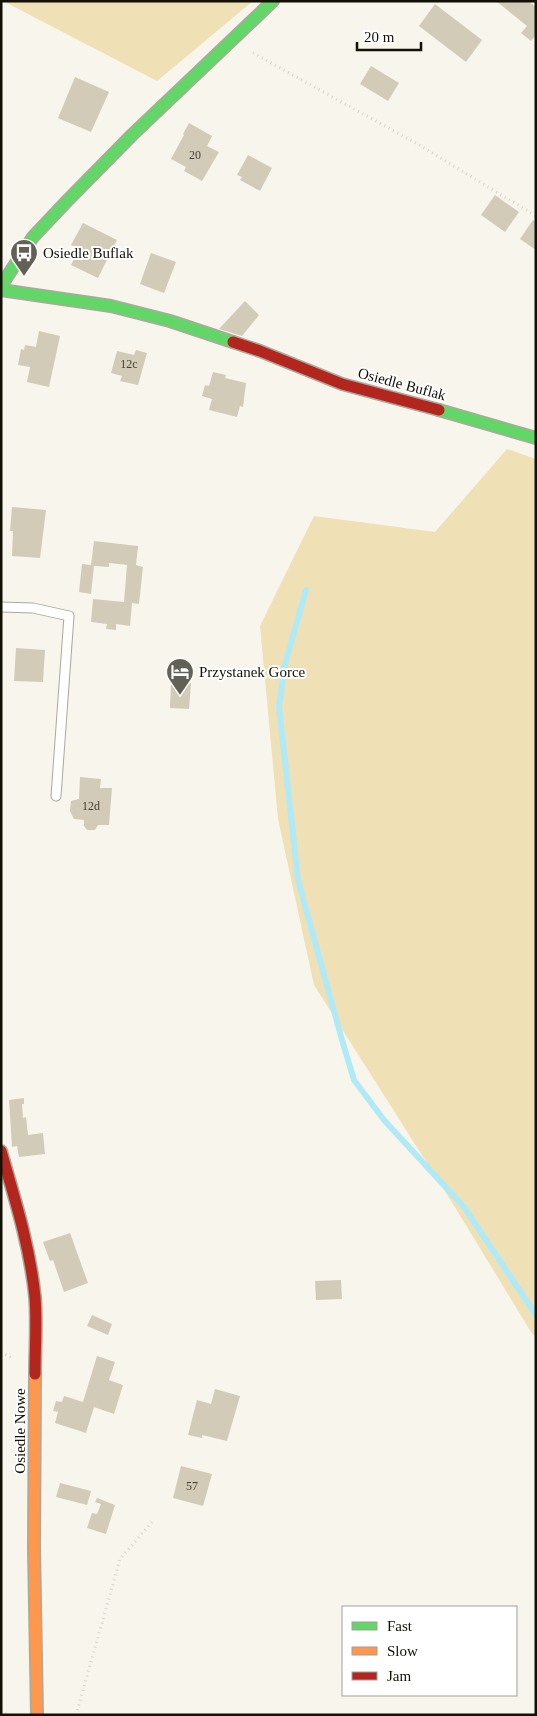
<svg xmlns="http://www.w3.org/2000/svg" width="537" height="1716" font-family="Georgia,serif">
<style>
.green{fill:#efe0b6}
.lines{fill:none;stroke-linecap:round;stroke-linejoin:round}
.stream{stroke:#b1eaf7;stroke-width:6}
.building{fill:#d2cbb7}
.lane-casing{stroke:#aca89f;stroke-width:11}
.fast-casing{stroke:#aca89f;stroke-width:14}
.slow-casing{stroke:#aca89f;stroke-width:14}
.jam-casing{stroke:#aca89f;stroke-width:14}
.path{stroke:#d5d4d1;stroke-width:3;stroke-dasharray:1 4;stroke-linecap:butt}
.lane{stroke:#fefefc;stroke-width:9}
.fast{stroke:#63d668;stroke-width:11}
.slow{stroke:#ff974d;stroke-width:11}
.jam{stroke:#b3261e;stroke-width:11}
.labels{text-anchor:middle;stroke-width:4;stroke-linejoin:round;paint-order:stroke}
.number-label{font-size:12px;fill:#433f32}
.poi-label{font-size:15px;fill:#131006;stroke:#fff;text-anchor:start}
.street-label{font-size:15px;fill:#131006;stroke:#fff}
</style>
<rect width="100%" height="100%" fill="#f8f5ec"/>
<g class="green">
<polygon points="3,1 253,1 157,81"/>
<polygon points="507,449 536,459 536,1338 531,1332 453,1204 314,985 278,819 260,626 314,516 435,532"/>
</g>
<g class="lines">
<polyline class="stream" points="306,590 285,664 279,707 298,880 342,1040 354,1080 384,1120 464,1207 536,1315"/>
</g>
<g class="building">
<polygon points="496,1 528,1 536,7 536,35 531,41 521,33 527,26"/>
<polygon points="435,4 482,40 466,62 419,26"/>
<polygon points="371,66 399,83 388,101 360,84"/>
<polygon points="75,77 109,92 91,132 58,118"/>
<polygon points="189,123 212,136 207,146 219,152 202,181 184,171 186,167 171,159 184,135 183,134"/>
<polygon points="248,155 272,168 260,191 240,180 242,177 237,175"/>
<polygon points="495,195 519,212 505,232 481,215"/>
<polygon points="533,220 536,222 536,250 520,239"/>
<polygon points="83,223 117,240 98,278 71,265 79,249 71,245"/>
<polygon points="151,253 176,262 164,293 140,284"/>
<polygon points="245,301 259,315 242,336 219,329"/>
<polygon points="39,331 60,336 49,387 27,382 30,367 18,365 21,349 24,350 25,345 36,347"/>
<polygon points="136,350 147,353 138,385 120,381 122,376 111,373 117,351 134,355"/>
<polygon points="213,372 226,375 225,378 246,383 243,407 240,406 237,417 209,410 212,399 202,396 205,385 209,386"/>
<polygon points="12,507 46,510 40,558 12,556 13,531 10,531"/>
<polygon points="94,541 138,546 136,565 143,567 139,604 132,603 130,626 116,624 116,630 106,629 107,624 91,622 93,599 124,602 127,565 109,563 109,567 94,566 91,594 79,592 82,564 91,565"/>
<polygon points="16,648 45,650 43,682 14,681"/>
<polygon points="171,682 191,683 189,709 170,708"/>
<polygon points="80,777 101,779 100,788 112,788 109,825 98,825 95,830 87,830 84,826 84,820 74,819 70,811 71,801 79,799"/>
<polygon points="24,1098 24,1104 22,1104 23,1118 26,1117 28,1135 43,1133 45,1154 19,1157 17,1146 12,1147 9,1100"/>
<polygon points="70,1233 88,1283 64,1292 53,1260 50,1261 43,1242"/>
<polygon points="341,1280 342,1299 316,1300 315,1281"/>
<polygon points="92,1315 112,1324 108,1335 87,1326"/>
<polygon points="97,1356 115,1362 109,1380 123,1385 114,1414 94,1407 86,1433 55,1423 58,1412 53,1411 56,1401 62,1402 64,1396 83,1402"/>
<polygon points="215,1389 240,1396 227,1441 202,1435 202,1438 188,1435 197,1400 211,1404"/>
<polygon points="181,1466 212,1474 203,1506 173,1498"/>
<polygon points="60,1483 91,1491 87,1505 56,1497"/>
<polygon points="97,1498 115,1505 106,1534 87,1528 92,1513 97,1514 101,1504 95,1502"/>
</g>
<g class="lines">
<defs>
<polyline id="lane" points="1,607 33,608 69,616 56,796"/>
<g id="fast">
<polyline points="1,286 33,237 67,201 132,135 273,1"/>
<polyline points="1,290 111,306 170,321 233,342"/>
<polyline points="439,410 536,438"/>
</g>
<polyline id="slow" points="35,1374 34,1548 37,1715"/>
<g id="jam">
<polyline points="233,342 260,351 342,384 439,410"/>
<path d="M 1,1151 C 15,1199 30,1247 35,1297 C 37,1322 35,1349 35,1374"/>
</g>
</defs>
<use href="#lane" class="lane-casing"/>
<use href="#fast" class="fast-casing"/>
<use href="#slow" class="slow-casing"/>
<use href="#jam" class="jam-casing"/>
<g class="path">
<polyline points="253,53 421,146 536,216"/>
<polyline points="1,1352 12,1358"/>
<polyline points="1,1710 8,1715"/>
<polyline points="76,1715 120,1559 152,1522"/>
</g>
<use href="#lane" class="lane"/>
<use href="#fast" class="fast"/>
<use href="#slow" class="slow"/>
<use href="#jam" class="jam"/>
</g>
<defs>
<symbol id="bus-pin" viewBox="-11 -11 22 30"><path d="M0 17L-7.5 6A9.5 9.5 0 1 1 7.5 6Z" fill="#636056" stroke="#fff"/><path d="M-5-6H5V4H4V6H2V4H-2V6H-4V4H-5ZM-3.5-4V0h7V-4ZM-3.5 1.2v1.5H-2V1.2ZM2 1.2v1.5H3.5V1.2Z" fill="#fff"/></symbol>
<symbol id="hotel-pin" viewBox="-11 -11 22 30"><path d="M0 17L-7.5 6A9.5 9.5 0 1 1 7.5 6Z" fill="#636056" stroke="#fff"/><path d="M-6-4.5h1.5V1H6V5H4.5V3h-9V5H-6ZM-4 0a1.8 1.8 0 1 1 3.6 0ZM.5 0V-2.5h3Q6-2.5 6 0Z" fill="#fff"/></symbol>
</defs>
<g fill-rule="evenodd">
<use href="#bus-pin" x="8" y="237" width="32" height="43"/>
<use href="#hotel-pin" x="164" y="656" width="32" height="43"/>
</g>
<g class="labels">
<g class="number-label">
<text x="195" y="159">20</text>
<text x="129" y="368">12c</text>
<text x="91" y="810">12d</text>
<text x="192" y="1490">57</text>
</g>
<g class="poi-label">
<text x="43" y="258">Osiedle Buflak</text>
<text x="199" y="677">Przystanek Gorce</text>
</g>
<g class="street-label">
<text transform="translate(402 384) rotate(15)" y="5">Osiedle Buflak</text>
<text transform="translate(20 1431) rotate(-90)" y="5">Osiedle Nowe</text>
</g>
</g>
<rect width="537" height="1716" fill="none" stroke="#131006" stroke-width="5"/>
<rect x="342" y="1606" width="175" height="90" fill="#ffffff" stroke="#a19f9b"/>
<rect x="352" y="1622" width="25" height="8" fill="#63d668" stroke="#a19f9b"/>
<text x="387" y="1631" font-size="15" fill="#131006">Fast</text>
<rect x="352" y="1647" width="25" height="8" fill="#ff974d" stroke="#a19f9b"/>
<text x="387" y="1656" font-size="15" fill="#131006">Slow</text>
<rect x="352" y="1672" width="25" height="8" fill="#b3261e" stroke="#a19f9b"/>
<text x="387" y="1681" font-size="15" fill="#131006">Jam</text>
<path d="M357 42v8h64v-8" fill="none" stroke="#131006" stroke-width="2.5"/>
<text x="364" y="42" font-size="15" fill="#131006" stroke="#ffffff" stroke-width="4" paint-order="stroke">20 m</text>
</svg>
